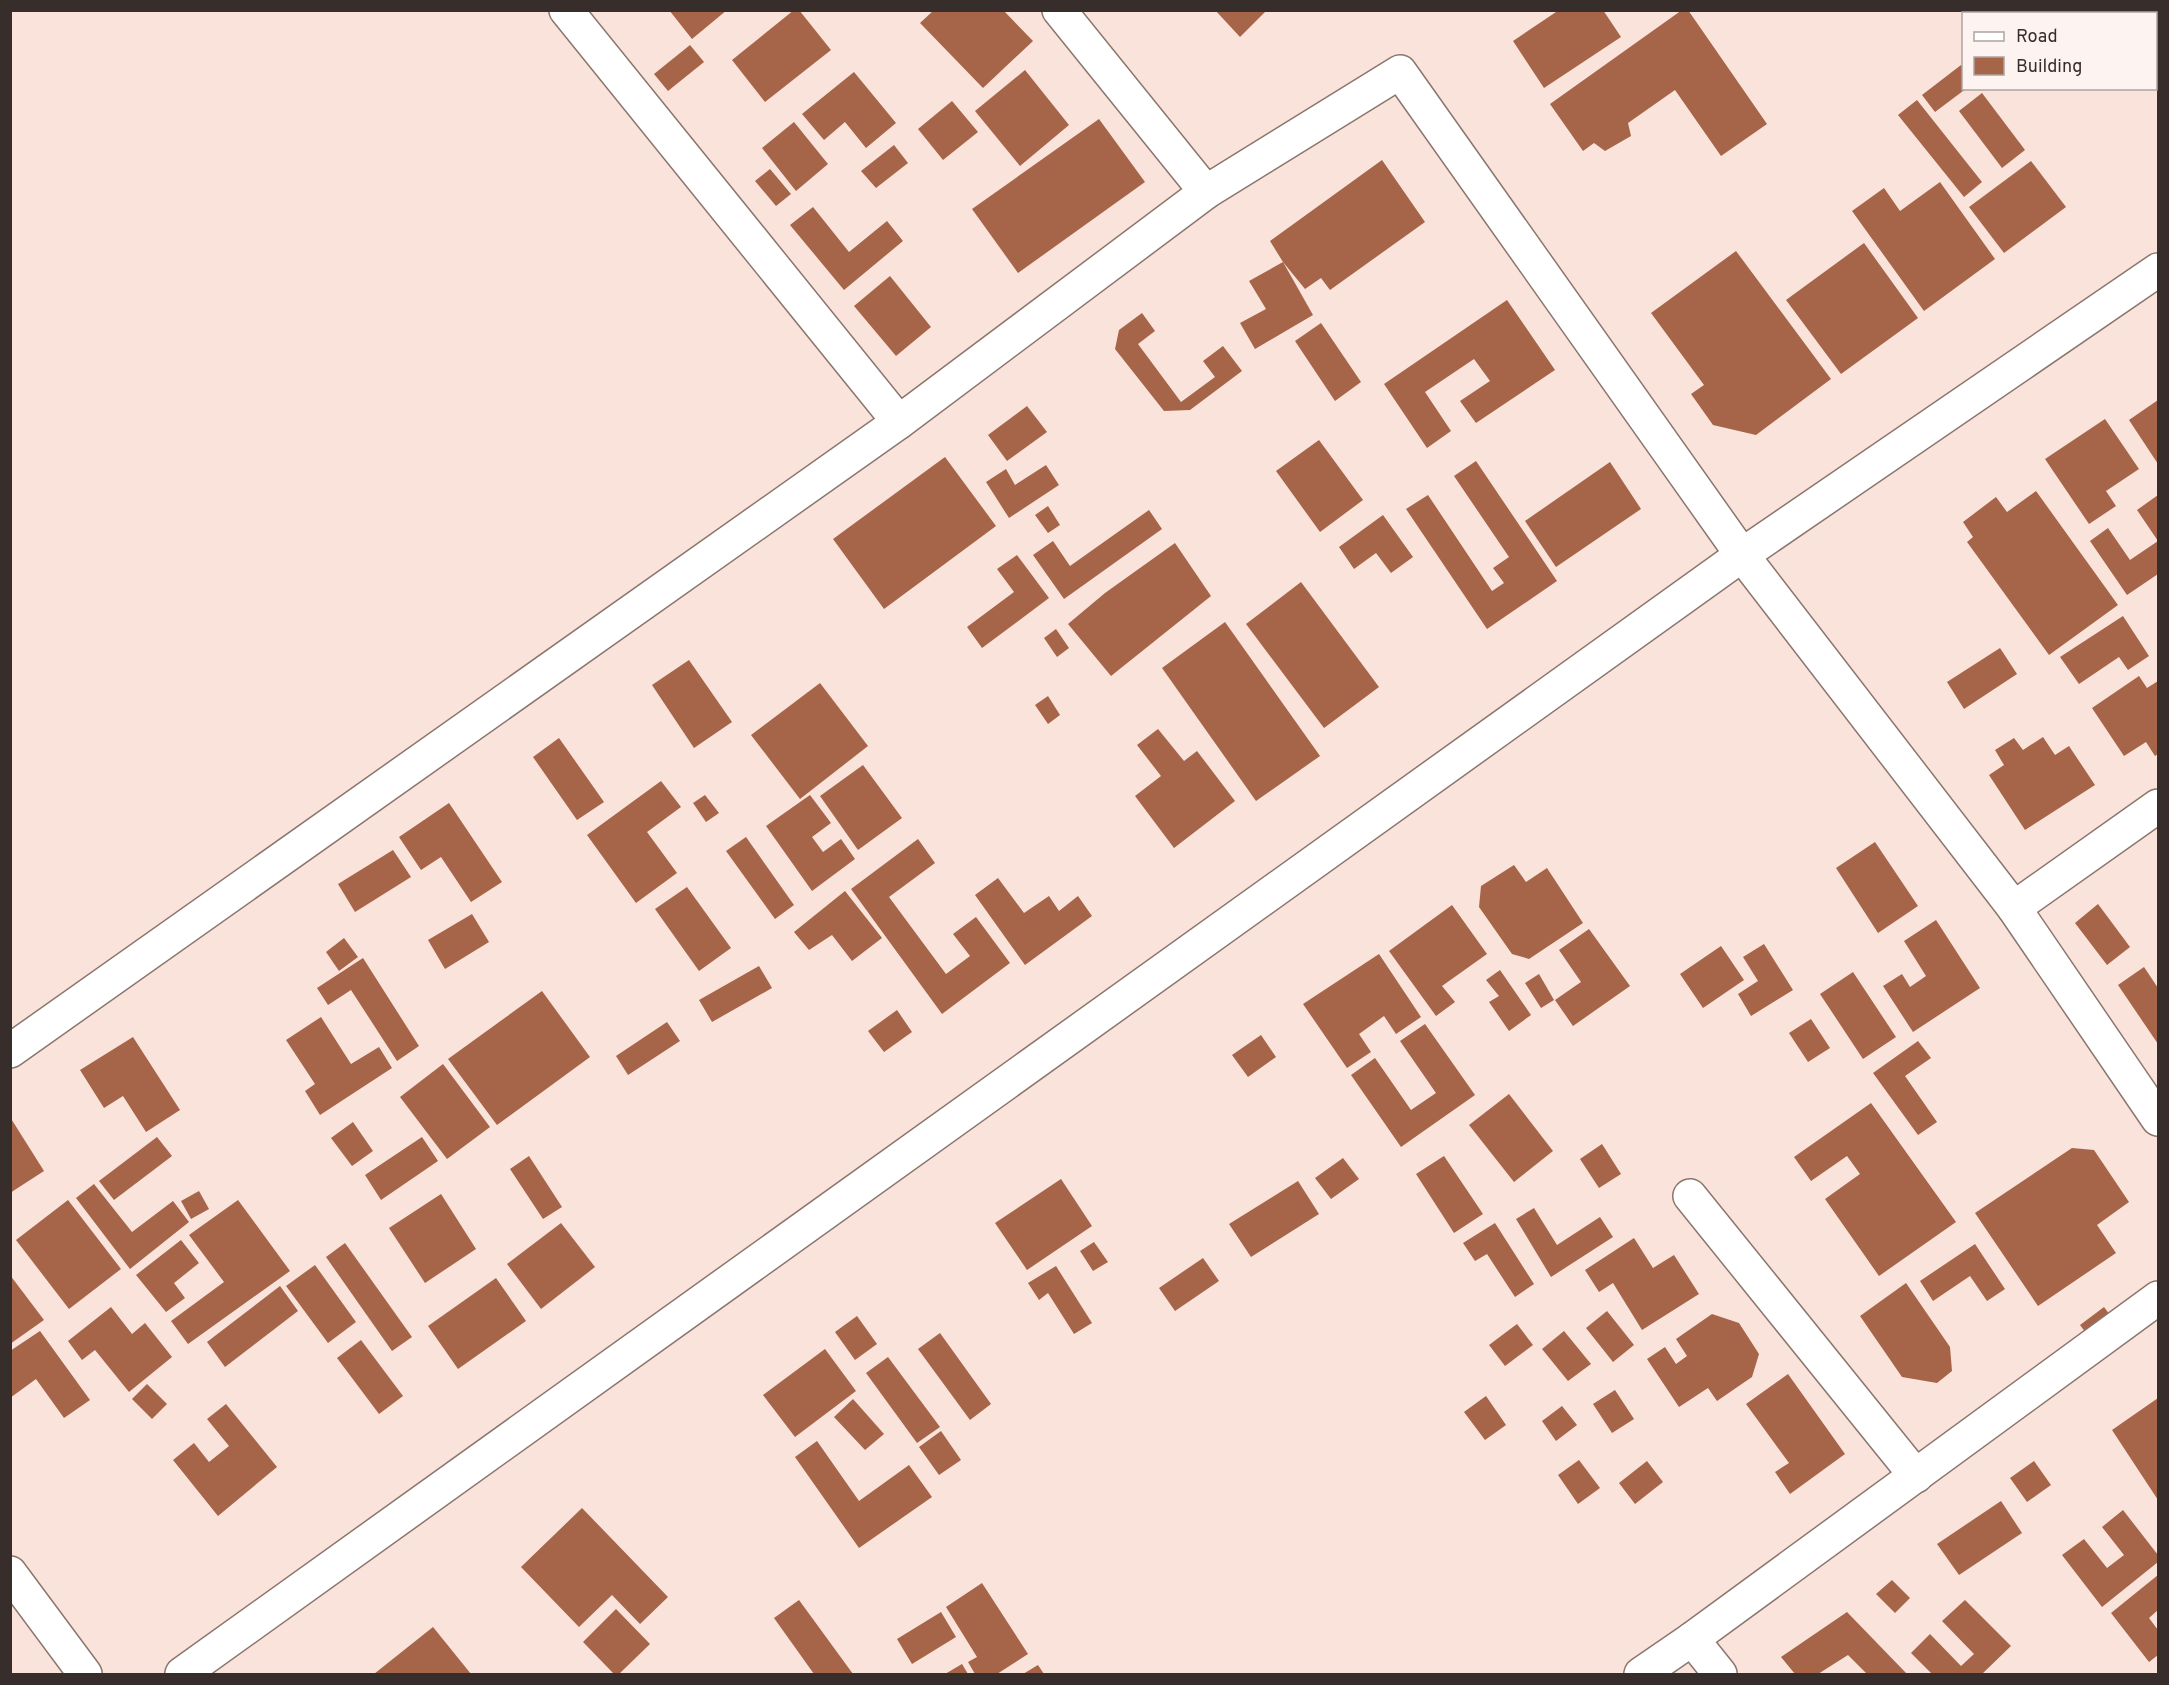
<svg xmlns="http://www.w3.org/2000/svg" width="2169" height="1685" font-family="Overpass,sans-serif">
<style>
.building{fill:#a66449}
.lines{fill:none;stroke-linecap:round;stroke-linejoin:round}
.minor-casing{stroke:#8b766e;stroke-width:36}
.minor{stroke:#fff;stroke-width:33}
</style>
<rect width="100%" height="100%" fill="#fae3da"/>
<g class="building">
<polygon points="669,10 727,10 692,39"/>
<polygon points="794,10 799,10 831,50 765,102 732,60"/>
<polygon points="934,10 1003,10 1033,41 983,88 920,23"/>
<polygon points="1215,10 1267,10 1240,37"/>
<polygon points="1559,10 1603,10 1621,37 1544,88 1513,41"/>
<polygon points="1682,10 1688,10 1767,124 1721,156 1675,90 1628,123 1631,136 1605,151 1594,143 1583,151 1550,104"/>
<polygon points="2054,10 2097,10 2100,14 2057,14"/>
<polygon points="690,45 704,62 668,91 654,74"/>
<polygon points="1961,65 1964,68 1964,88 1967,88 1935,112 1922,95"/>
<polygon points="1025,70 1069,125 1020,166 975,111"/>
<polygon points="854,72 896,123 866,148 845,122 824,140 802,114"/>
<polygon points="1982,93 2025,150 2002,168 1959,111"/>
<polygon points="1917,100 1982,182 1964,197 1898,115"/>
<polygon points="952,101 978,132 943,160 918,129"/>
<polygon points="1099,119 1145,182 1018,273 972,209"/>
<polygon points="794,122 828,164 796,191 762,148"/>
<polygon points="894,145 908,163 876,188 861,171"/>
<polygon points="1382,160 1425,222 1330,290 1321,278 1305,289 1283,262 1270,241"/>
<polygon points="2031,161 2066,207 2004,253 1969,207"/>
<polygon points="770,169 791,194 776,206 755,181"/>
<polygon points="1940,182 1995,259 1924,311 1852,211 1884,188 1900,211"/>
<polygon points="813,207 849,252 887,221 903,241 844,290 790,225"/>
<polygon points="1864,243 1918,318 1841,374 1786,300"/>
<polygon points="1736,251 1831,379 1756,435 1713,425 1691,394 1704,385 1651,313"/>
<polygon points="1283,262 1313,315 1255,349 1240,323 1266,309 1249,281"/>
<polygon points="890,276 931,327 896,356 854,306"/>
<polygon points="1507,300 1555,370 1476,423 1460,401 1490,381 1474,359 1425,392 1451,431 1427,448 1384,384"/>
<polygon points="1142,313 1155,331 1138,344 1181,402 1215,377 1203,361 1223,346 1242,371 1190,410 1164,411 1115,349 1119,330"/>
<polygon points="1321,323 1361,382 1335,401 1295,341"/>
<polygon points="2158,400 2158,464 2129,420"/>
<polygon points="1027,406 1047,432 1007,461 988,435"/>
<polygon points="2105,419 2139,469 2106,491 2116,506 2089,524 2045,459"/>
<polygon points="1319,440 1363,500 1320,532 1276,471"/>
<polygon points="945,457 996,526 884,609 833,539"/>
<polygon points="1476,461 1557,581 1487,629 1406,509 1428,495 1492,591 1504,583 1493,568 1509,557 1454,476"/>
<polygon points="1610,462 1641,509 1556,567 1525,521"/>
<polygon points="1046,465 1059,485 1009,518 986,482 1006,469 1015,485"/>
<polygon points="2036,491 2118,605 2049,655 1967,542 1973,537 1963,522 1996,497 2007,512"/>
<polygon points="2158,495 2158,574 2127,595 2090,541 2108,528 2130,560 2158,541 2137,510"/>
<polygon points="1048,506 1060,525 1048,533 1035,515"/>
<polygon points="1149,510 1162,529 1064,599 1033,555 1053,541 1070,566"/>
<polygon points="1383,515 1413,557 1391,573 1376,553 1354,569 1339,547"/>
<polygon points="1175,543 1211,596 1111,676 1068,624 1105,593"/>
<polygon points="1017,555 1049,598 982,648 967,627 1014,592 997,569"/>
<polygon points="1301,582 1379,687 1324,728 1246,624"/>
<polygon points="2123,616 2149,656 2128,670 2119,657 2079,684 2060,657"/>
<polygon points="1225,622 1320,756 1256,801 1162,668"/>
<polygon points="1056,629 1069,648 1057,657 1044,638"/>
<polygon points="2000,648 2017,674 1964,709 1947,682"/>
<polygon points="689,660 732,722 694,748 652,685"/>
<polygon points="2139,676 2147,688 2158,681 2158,754 2155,756 2146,742 2124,756 2092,708"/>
<polygon points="820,683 868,746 800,799 751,735"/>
<polygon points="1048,696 1060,715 1048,724 1035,705"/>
<polygon points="1158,729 1184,761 1197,751 1235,801 1174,848 1135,796 1161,776 1137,745"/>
<polygon points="2043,737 2055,755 2069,746 2095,785 2025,830 1989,775 2004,765 1995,750 2014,738 2023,750"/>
<polygon points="559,738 604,802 577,820 533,757"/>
<polygon points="863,765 902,818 858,850 820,796"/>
<polygon points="661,781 681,807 647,832 677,873 636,903 587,835"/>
<polygon points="705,795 719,813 706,822 693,803"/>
<polygon points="810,795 831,823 812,837 823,852 841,839 855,859 812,891 766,826"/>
<polygon points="449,803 502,882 471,902 441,857 421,870 399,837"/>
<polygon points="746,837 794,905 775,919 726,851"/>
<polygon points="918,839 935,863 889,897 946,974 970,956 953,934 976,917 1010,963 942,1014 851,889"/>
<polygon points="1875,842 1918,906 1878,933 1836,868"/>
<polygon points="393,850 411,877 355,912 338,884"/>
<polygon points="1514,865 1526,882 1547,868 1583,923 1529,959 1512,954 1479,907 1481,886"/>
<polygon points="998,878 1024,913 1049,896 1059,911 1078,896 1092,916 1025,965 975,895"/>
<polygon points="687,887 731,948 699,971 655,909"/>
<polygon points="845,891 882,938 852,961 832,935 809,950 794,932"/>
<polygon points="2098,904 2130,947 2107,965 2075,923"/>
<polygon points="1452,905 1487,954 1442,986 1455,1002 1436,1016 1389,951"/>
<polygon points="472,914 489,942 445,969 428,940"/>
<polygon points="1936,920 1980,988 1913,1032 1883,986 1902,974 1910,987 1926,976 1904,941"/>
<polygon points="1589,929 1630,986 1573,1026 1555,1000 1581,982 1559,950"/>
<polygon points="344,938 358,957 339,971 326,952"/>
<polygon points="1764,944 1793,990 1751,1016 1738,994 1758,981 1743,957"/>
<polygon points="1721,946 1744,980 1703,1008 1680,974"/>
<polygon points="1379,954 1421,1017 1396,1034 1384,1016 1359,1034 1371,1052 1347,1068 1303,1004"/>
<polygon points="363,958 419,1046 397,1061 351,990 328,1005 317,988"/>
<polygon points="759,966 772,988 712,1022 699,1000"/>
<polygon points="2144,967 2158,988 2158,1044 2118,985"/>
<polygon points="1500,970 1531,1015 1509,1031 1489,1002 1499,996 1486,980"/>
<polygon points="1853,972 1896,1037 1863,1059 1820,994"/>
<polygon points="1539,974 1554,1000 1541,1008 1525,983"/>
<polygon points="542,991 590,1057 497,1125 448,1059"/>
<polygon points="897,1010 912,1032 884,1052 868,1031"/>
<polygon points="321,1017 351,1064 379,1047 392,1068 320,1115 305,1091 315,1084 286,1040"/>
<polygon points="1811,1019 1830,1048 1808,1062 1789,1033"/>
<polygon points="667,1022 680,1041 628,1075 616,1056"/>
<polygon points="1425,1024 1475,1095 1401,1147 1351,1075 1375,1058 1411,1110 1436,1093 1400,1041"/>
<polygon points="1261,1035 1276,1057 1248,1077 1232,1055"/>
<polygon points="133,1037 180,1110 146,1132 123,1096 104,1108 80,1070"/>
<polygon points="1918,1041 1931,1058 1905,1076 1937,1122 1918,1135 1873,1073"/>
<polygon points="443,1064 490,1127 447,1159 400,1097"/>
<polygon points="1509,1094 1553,1151 1514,1182 1469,1125"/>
<polygon points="1871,1103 1956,1222 1879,1276 1825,1199 1860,1174 1847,1156 1811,1181 1794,1157"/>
<polygon points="10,1117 44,1171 10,1193"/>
<polygon points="353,1122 373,1151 352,1166 331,1138"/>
<polygon points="157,1137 172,1156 114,1200 99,1181"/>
<polygon points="422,1137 438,1161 381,1200 365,1175"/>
<polygon points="1602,1144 1621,1174 1599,1188 1580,1159"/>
<polygon points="2072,1148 2094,1150 2129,1202 2097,1225 2116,1253 2038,1306 1975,1213"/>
<polygon points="529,1156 562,1207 543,1219 510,1169"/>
<polygon points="1444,1156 1483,1214 1454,1233 1416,1174"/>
<polygon points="1343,1158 1359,1179 1331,1199 1315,1178"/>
<polygon points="1061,1179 1092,1226 1027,1270 995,1223"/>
<polygon points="1298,1181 1319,1214 1251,1257 1229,1224"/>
<polygon points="94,1184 132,1232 173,1201 189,1222 130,1269 76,1198"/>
<polygon points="199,1191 209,1209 191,1219 181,1201"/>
<polygon points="441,1194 476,1249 425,1283 389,1228"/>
<polygon points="68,1200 121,1269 69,1309 16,1240"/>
<polygon points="238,1200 290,1271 188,1344 171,1321 224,1282 189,1235"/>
<polygon points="1534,1208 1557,1245 1600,1217 1613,1237 1551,1277 1516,1219"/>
<polygon points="561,1223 595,1267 541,1309 507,1264"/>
<polygon points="1495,1223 1534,1284 1515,1297 1487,1254 1475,1261 1463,1243"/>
<polygon points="1634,1238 1653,1268 1674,1255 1699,1294 1642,1330 1613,1283 1599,1292 1585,1270"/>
<polygon points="181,1240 199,1263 174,1283 185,1298 166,1312 136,1275"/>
<polygon points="1094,1242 1108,1262 1093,1271 1080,1251"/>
<polygon points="345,1243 412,1337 392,1351 326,1257"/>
<polygon points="1975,1244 2005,1289 1987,1301 1970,1276 1933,1301 1920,1281"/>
<polygon points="1203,1258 1219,1281 1175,1311 1159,1288"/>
<polygon points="315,1265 356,1322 328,1343 286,1286"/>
<polygon points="1056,1266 1092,1323 1074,1334 1048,1293 1039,1300 1028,1283"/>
<polygon points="10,1275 44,1320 10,1344"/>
<polygon points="496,1278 526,1321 458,1369 428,1326"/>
<polygon points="1906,1283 1950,1347 1952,1371 1937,1383 1902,1377 1860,1316"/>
<polygon points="280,1286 298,1311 225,1367 207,1342"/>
<polygon points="111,1307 132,1334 145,1323 172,1357 129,1392 95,1350 82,1360 68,1341"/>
<polygon points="2104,1307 2113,1319 2089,1337 2080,1325"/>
<polygon points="1607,1311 1634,1345 1613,1362 1586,1328"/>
<polygon points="1712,1314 1739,1323 1759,1354 1752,1377 1717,1401 1708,1388 1679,1407 1647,1359 1665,1347 1676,1364 1687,1356 1676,1339"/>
<polygon points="857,1316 877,1344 855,1360 835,1332"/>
<polygon points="1517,1324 1533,1345 1505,1366 1489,1345"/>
<polygon points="40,1331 90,1400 64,1418 36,1379 10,1398 10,1351"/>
<polygon points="1564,1331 1591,1364 1568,1381 1542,1349"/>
<polygon points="940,1333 991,1404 970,1420 918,1349"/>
<polygon points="361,1340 403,1396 379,1414 337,1358"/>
<polygon points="825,1349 856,1391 795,1437 763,1395"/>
<polygon points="888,1357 940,1427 917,1443 866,1373"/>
<polygon points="1788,1374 1845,1454 1790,1494 1775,1472 1789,1463 1746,1404"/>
<polygon points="147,1384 167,1404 152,1419 132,1399"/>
<polygon points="1615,1390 1634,1419 1612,1433 1593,1404"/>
<polygon points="1486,1396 1506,1425 1485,1440 1464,1412"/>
<polygon points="2158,1398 2158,1500 2112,1430"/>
<polygon points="853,1399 884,1434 865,1450 834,1417"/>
<polygon points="226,1404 277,1467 218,1516 173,1460 194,1443 209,1462 229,1446 207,1419"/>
<polygon points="1562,1406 1577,1425 1556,1441 1542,1421"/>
<polygon points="941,1431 961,1460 939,1475 919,1447"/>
<polygon points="817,1441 859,1501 909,1465 932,1497 859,1548 795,1457"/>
<polygon points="1579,1460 1600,1488 1578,1504 1558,1475"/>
<polygon points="1647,1461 1663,1482 1635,1504 1619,1483"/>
<polygon points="2034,1461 2051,1485 2027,1502 2010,1478"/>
<polygon points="2001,1501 2022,1533 1959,1575 1937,1544"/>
<polygon points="582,1508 668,1597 640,1624 612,1595 579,1627 521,1567"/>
<polygon points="2123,1510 2158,1555 2158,1562 2102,1607 2062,1555 2084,1539 2107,1568 2124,1555 2102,1527"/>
<polygon points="2158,1575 2158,1610 2149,1618 2158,1630 2158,1655 2149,1662 2111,1613"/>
<polygon points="1892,1580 1910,1598 1895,1613 1876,1594"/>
<polygon points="982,1583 1028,1654 997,1674 975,1674 968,1662 977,1657 946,1607"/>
<polygon points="799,1600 853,1674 814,1674 774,1618"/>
<polygon points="1965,1600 2011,1646 1982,1674 1932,1674 1911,1653 1930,1634 1961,1666 1974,1654 1942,1621"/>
<polygon points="616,1609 650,1644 619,1674 614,1674 583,1642"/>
<polygon points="941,1612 956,1637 912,1664 897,1639"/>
<polygon points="1847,1612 1907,1674 1867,1674 1848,1655 1818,1674 1795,1674 1781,1657"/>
<polygon points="433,1627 471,1674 374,1674"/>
<polygon points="962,1664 968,1674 945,1674"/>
<polygon points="1038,1665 1044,1674 1023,1674"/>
</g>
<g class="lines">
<defs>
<g id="minor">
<polyline points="566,10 899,422"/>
<polyline points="1059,10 1206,192"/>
<polyline points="2014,908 2158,806"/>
<polyline points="10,1051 899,422 1206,192 1400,72 1742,555 2014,908 2158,1119"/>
<polyline points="1690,1196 1916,1476"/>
<polyline points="10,1573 85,1674"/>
<polyline points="1692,1639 1720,1674"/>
<polyline points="182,1674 1742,555 2158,270"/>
<polyline points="1641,1674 1692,1639 2158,1298"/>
</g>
</defs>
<use href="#minor" class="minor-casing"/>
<use href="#minor" class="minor"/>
</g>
<rect width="2169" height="1685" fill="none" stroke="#372e2b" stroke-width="24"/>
<rect x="1962" y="12" width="195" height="78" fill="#fdf3f0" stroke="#aea4a1" stroke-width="1.5"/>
<rect x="1974" y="32" width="30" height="9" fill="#ffffff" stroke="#aea4a1" stroke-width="1.5"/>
<text x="2016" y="42" font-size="18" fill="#372e2b">Road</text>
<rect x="1974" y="57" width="30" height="18" fill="#a66449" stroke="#aea4a1" stroke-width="1.5"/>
<text x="2016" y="72" font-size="18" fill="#372e2b">Building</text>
</svg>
